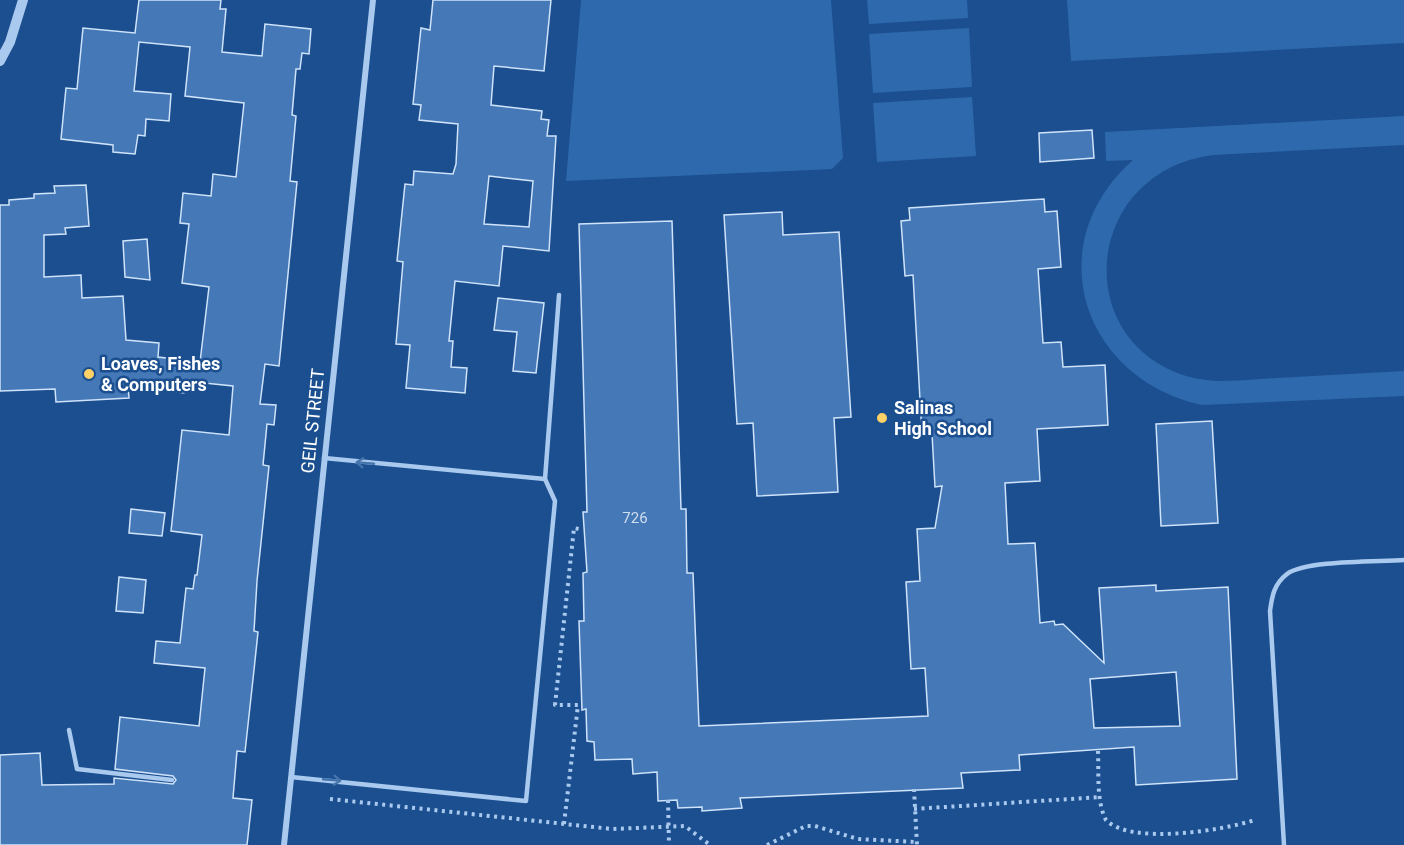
<svg xmlns="http://www.w3.org/2000/svg" width="1404" height="845" font-family="Roboto,sans-serif">
<style>
.green{fill:#2e69ad}
.building{fill:#4478b7;stroke:#cfe3fa;stroke-width:1.5;fill-rule:evenodd}
.lines{fill:none;stroke-linecap:round;stroke-linejoin:round}
.path{stroke:#a9c9ee;stroke-width:4;stroke-dasharray:3 4.5;stroke-linecap:butt}
.service{stroke:#a9c9ee;stroke-width:4.5}
.minor{stroke:#a9c9ee;stroke-width:6}
.tertiary{stroke:#a9c9ee;stroke-width:10}
.oneway{stroke:#4674ac}
.poi-dot{fill:#ffd166;stroke:#1b4f8f;stroke-width:2}
.labels{text-anchor:middle;stroke-width:5;stroke-linejoin:round;paint-order:stroke}
.number-label{font-size:15px;fill:#d0dded}
.poi-label{font-size:18px;font-weight:bold;fill:#fff;stroke:#1b4f8f;text-anchor:start}
.street-label{font-size:18px;fill:#fff;stroke:#1b4f8f}
</style>
<rect width="100%" height="100%" fill="#1b4f8f"/>
<g class="green">
<polygon points="581,0 831,0 843,158 832,169 566,181"/>
<polygon points="867,0 967,0 968,18 869,24"/>
<polygon points="1067,0 1404,0 1404,43 1071,61"/>
<polygon points="969,28 972,87 873,93 869,34"/>
<polygon points="972,97 976,156 877,162 873,103"/>
<path d="M 1404,116 L 1404,145 L 1213,155 C 1084,172 1069,339 1186,376 C 1215,385 1247,379 1277,378 C 1319,376 1362,373 1404,371 L 1404,396 L 1202,405 C 1082,379 1038,244 1133,160 L 1106,161 L 1105,132 Z"/>
</g>
<g class="building">
<polygon points="139,0 221,0 220,9 226,9 222,52 262,56 265,24 311,29 309,54 302,53 300,69 296,69 292,115 296,116 290,181 297,182 279,366 265,364 260,404 276,405 274,425 267,424 263,465 269,466 257,581 254,631 258,632 254,670 245,752 237,751 233,798 252,800 247,845 0,845 0,755 40,753 42,785 114,784 114,778 173,784 176,780 173,776 115,769 120,717 199,726 205,668 154,663 156,641 180,643 186,588 193,589 195,575 197,575 202,535 171,531 182,430 229,435 233,386 185,381 184,393 128,386 129,398 56,402 55,389 0,391 0,205 9,205 9,200 34,198 34,194 55,193 54,186 86,185 89,226 65,228 66,234 44,235 44,277 81,275 82,298 123,296 126,340 159,343 158,357 200,362 209,287 182,283 189,224 180,223 183,193 211,196 213,174 236,177 244,103 185,96 190,47 139,42 134,91 171,94 169,121 146,119 145,136 138,135 135,154 113,152 113,145 61,139 66,88 77,89 83,28 135,33"/>
<path d="M 433,0 L 551,0 L 544,71 L 494,66 L 491,105 L 542,111 L 541,119 L 549,120 L 547,136 L 556,136 L 549,251 L 503,246 L 499,286 L 455,281 L 449,341 L 453,341 L 451,367 L 467,368 L 465,393 L 406,388 L 410,345 L 396,344 L 403,262 L 397,261 L 405,184 L 413,185 L 414,171 L 453,174 L 456,164 L 458,124 L 419,120 L 421,105 L 413,104 L 421,28 L 430,30 ZM 489,176 L 533,181 L 529,227 L 484,224 Z"/>
<polygon points="1092,130 1094,158 1040,162 1039,133"/>
<path d="M 1044,199 L 1045,212 L 1057,211 L 1061,267 L 1038,269 L 1043,343 L 1061,342 L 1063,367 L 1105,365 L 1108,425 L 1037,429 L 1040,481 L 1005,483 L 1008,544 L 1035,543 L 1040,623 L 1054,621 L 1055,625 L 1063,624 L 1104,663 L 1099,588 L 1156,585 L 1156,591 L 1228,587 L 1237,779 L 1136,785 L 1134,747 L 1019,755 L 1020,770 L 961,773 L 963,788 L 740,798 L 742,808 L 702,811 L 702,807 L 678,808 L 677,800 L 658,801 L 657,772 L 633,774 L 632,759 L 595,760 L 594,742 L 587,741 L 586,709 L 582,710 L 579,621 L 584,621 L 583,573 L 587,572 L 583,512 L 587,512 L 579,224 L 672,221 L 681,509 L 686,509 L 687,573 L 693,573 L 699,726 L 928,716 L 925,668 L 911,669 L 906,582 L 920,581 L 917,529 L 935,528 L 942,486 L 935,487 L 932,434 L 922,435 L 913,275 L 905,276 L 901,221 L 910,220 L 909,208 ZM 1176,672 L 1180,726 L 1094,728 L 1090,679 Z"/>
<polygon points="782,212 783,235 839,232 851,417 834,418 838,492 757,496 753,423 737,424 724,215"/>
<polygon points="147,239 150,280 125,277 123,241"/>
<polygon points="498,298 544,303 536,373 513,371 517,332 494,330"/>
<polygon points="1212,421 1218,523 1161,526 1156,424"/>
<polygon points="131,509 165,513 162,536 129,533"/>
<polygon points="119,577 146,580 143,613 116,611"/>
</g>
<g class="lines">
<g class="path">
<path d="M 1098,751 C 1099,772 1096,801 1106,820 C 1130,845 1220,831 1255,820"/>
<polyline points="914,789 917,845"/>
<polyline points="330,799 612,829 685,826 710,845"/>
<polyline points="668,800 669,845"/>
<polyline points="914,809 1101,797"/>
<polyline points="564,824 578,705 555,705 574,528 583,530"/>
<polyline points="767,845 806,826 815,826 858,839 916,842"/>
</g>
<g class="service">
<polyline points="324,458 545,479"/>
<polyline points="69,730 77,769 172,780"/>
<polyline points="291,777 526,801 555,501 545,479 559,295"/>
<path d="M 1284,845 L 1270,611 C 1272,596 1274,584 1287,574 C 1306,560 1378,562 1404,560"/>
</g>
<polyline class="minor" points="284,845 373,0"/>
<polyline class="tertiary" points="0,61 10,42 23,0"/>
</g>
<defs><path id="oneway-shaft" d="M-6 0H5M1.5-3L5.5 0L1.5 3" fill="none" stroke-width="1.6" stroke-linecap="round" stroke-linejoin="round" transform="scale(1.5)"/></defs>
<g class="oneway">
<use href="#oneway-shaft" transform="translate(365 463) rotate(-175)"/>
<use href="#oneway-shaft" transform="translate(332 780) rotate(5)"/>
</g>
<g class="poi-dot">
<circle cx="89" cy="374" r="6"/>
<circle cx="882" cy="418" r="6"/>
</g>
<g class="labels">
<g class="number-label">
<text x="635" y="523">726</text>
</g>
<g class="poi-label">
<text x="101" y="370">Loaves, Fishes<tspan x="101" dy="21">&amp; Computers</tspan></text>
<text x="894" y="414">Salinas<tspan x="894" dy="21">High School</tspan></text>
</g>
<g class="street-label">
<text transform="translate(313 421) rotate(-84)" y="6">GEIL STREET</text>
</g>
</g>
</svg>
